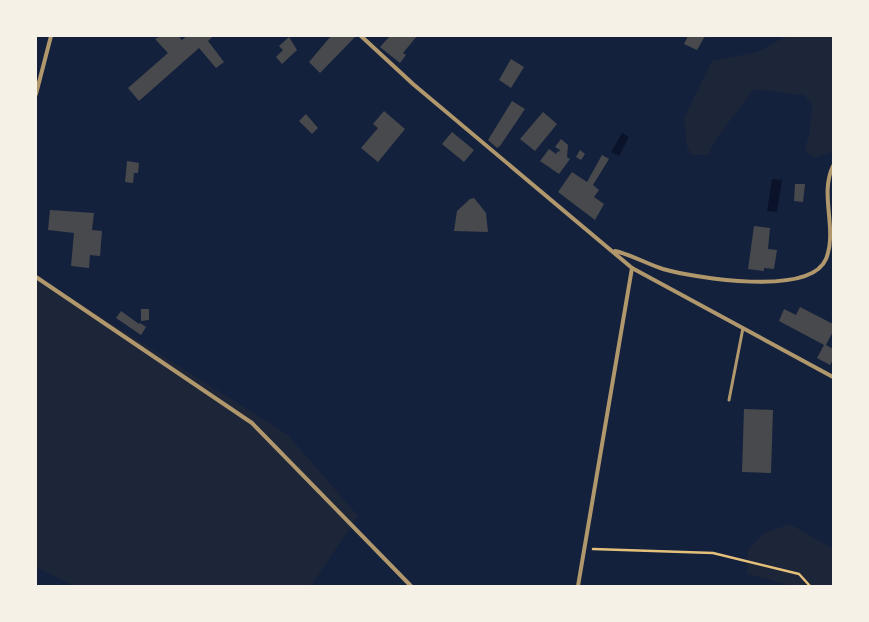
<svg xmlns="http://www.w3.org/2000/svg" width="869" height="622" font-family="Commissioner,sans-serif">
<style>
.green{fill:#1d2539}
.water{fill:#0b132b}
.building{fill:#48494c}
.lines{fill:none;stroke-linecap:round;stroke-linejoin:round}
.path{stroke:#e5c07b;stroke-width:2.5}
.service{stroke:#b1986c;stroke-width:3}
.minor{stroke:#b1986c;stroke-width:4}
</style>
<rect width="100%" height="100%" fill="#14213d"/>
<g class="green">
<polygon points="787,36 833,36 833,149 831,152 815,158 805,151 810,129 812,105 804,95 754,89 717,138 708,155 692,155 687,147 684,118 712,61 757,52"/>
<polygon points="36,276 288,435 358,516 311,586 74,586 36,567"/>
<polygon points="790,524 833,549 833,586 792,586 747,574 748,550 764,533"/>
</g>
<g class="water">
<polygon points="622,133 629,137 619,156 611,152"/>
<polygon points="772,179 782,180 777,212 767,211"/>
</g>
<g class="building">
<polygon points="161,36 178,36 182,40 187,36 213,36 208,41 224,62 216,68 199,48 139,101 128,88 168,53 155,39"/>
<polygon points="331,36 356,36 320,73 309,62"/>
<polygon points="390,36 417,36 403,53 406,55 400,63 380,47"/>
<polygon points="688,36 705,36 697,50 684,44"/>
<polygon points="289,37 297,50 282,64 276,57 283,50 279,46"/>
<polygon points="511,59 524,67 511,88 499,80"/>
<polygon points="512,101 525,109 500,146 497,148 488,140"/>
<polygon points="384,111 405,129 378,162 361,148 378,128 373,124"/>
<polygon points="543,112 557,124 535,151 520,139"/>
<polygon points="306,114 318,128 312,134 299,121"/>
<polygon points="452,132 474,150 464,162 442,144"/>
<polygon points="561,139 568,145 567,157 570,159 559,174 540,161 549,149 556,154 558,151 559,152 560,150 555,147"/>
<polygon points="580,150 585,154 581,160 576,157"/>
<polygon points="602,155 609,159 593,185 599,190 594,197 604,204 595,220 558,192 572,172 587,182"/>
<polygon points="127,161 139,163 138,173 134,173 133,183 125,182"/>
<polygon points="795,184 805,184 803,202 794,201"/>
<polygon points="474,198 486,213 488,232 454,231 457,211 470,199"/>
<polygon points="50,210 94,213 92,230 102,231 100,256 90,255 89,268 71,266 74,233 48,230"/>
<polygon points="754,226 770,228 768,249 777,250 774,269 764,268 764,271 748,269"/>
<polygon points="800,307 833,324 833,331 826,345 833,349 833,359 830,365 817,358 824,345 779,321 784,309 796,315"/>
<polygon points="141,309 149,309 149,320 141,321"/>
<polygon points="121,311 139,324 140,323 146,327 141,335 116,318"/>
<polygon points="744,409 773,410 771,473 742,472"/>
</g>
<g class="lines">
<polyline class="path" points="593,549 713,553 799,574 810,586"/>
<polyline class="service" points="729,400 743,328"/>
<g class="minor">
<polyline points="361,36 413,84 632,268 833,377"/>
<polyline points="36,94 51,36"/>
<path d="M 615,251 C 632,255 647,264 663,269 C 695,278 810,297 826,259 C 838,229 819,195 833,166"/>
<polyline points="36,277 252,423 411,586"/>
<polyline points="578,586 632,268"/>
</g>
</g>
<rect width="869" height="622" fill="none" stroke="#f6f1e7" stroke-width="74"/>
</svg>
